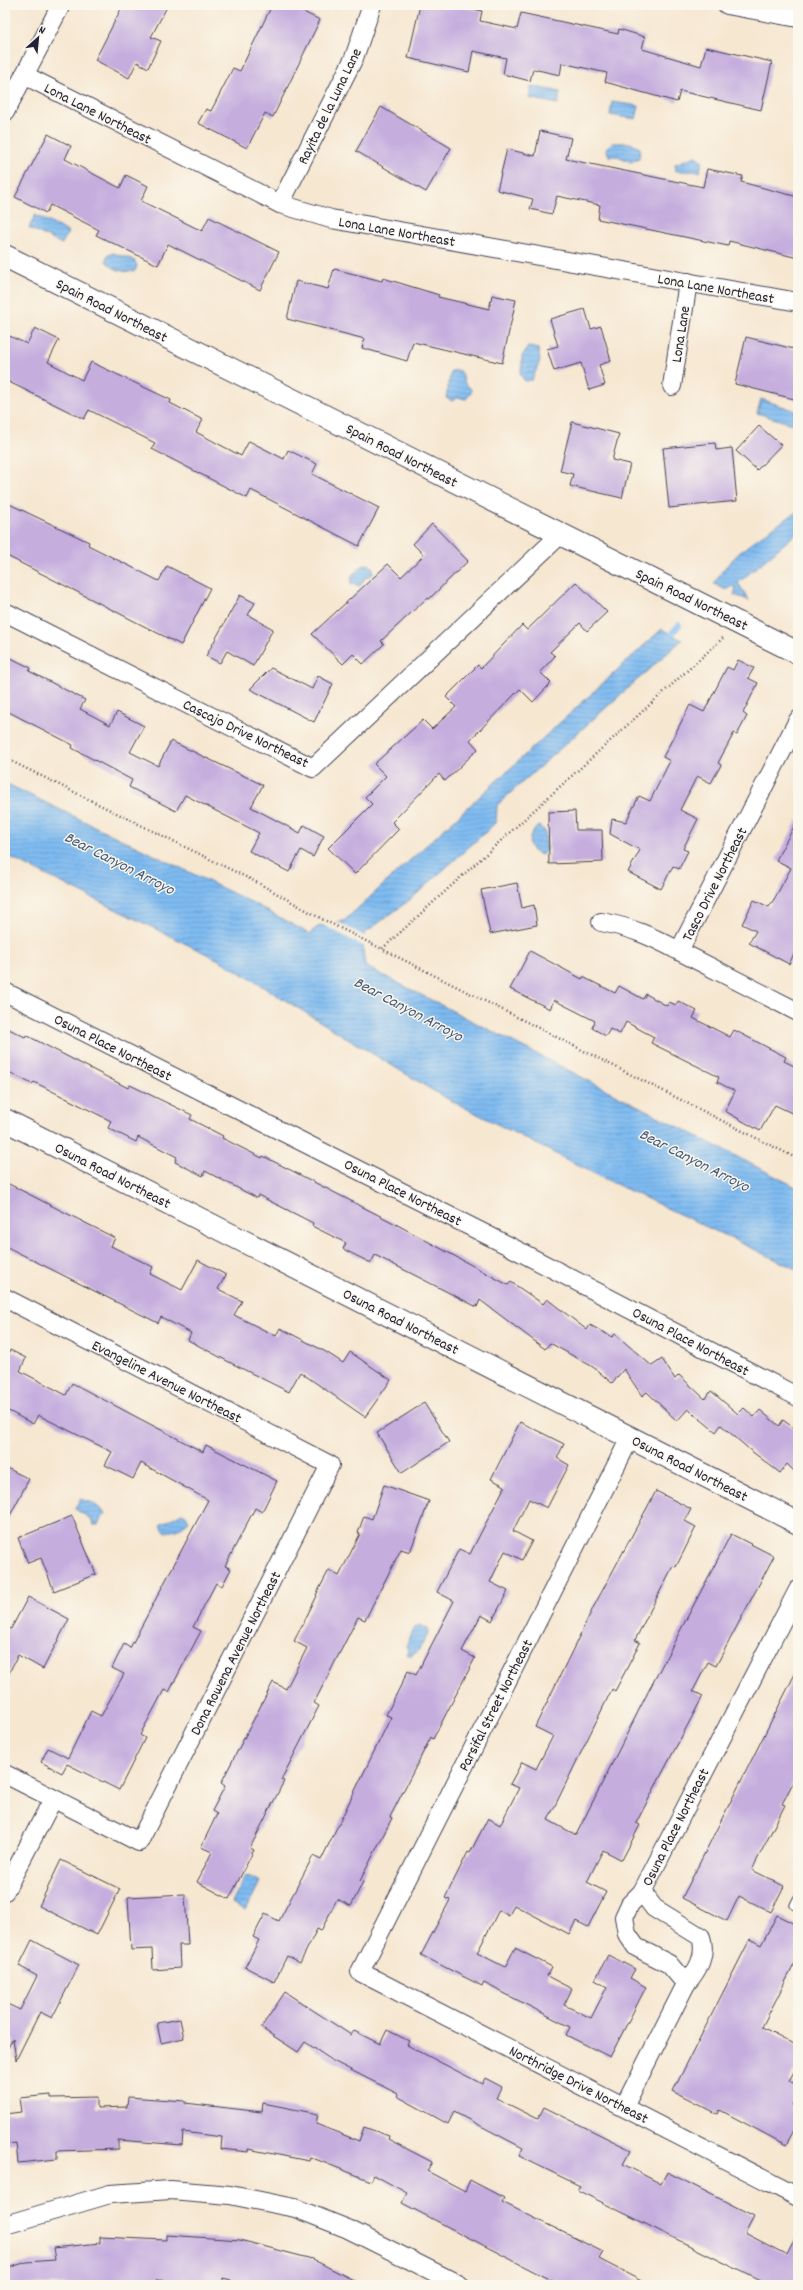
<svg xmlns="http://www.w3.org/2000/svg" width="803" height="2290" font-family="Dekko,sans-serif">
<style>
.water{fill:url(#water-rules);stroke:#506e96}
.pier{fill:#f6e7d1}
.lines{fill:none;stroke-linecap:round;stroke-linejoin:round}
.stream{stroke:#7fbbf1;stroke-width:6}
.building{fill:#c5adde}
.service-casing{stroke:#424052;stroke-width:11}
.minor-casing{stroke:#424052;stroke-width:20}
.tertiary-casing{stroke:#424052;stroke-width:24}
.path{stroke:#424052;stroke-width:2.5;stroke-dasharray:1 3;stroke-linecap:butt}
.service{stroke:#fff;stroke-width:9}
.minor{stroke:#fff;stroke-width:18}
.tertiary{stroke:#fff;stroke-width:22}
.labels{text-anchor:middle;stroke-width:3;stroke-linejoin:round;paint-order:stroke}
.street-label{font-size:15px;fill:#22223b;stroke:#fbf7ec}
.water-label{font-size:16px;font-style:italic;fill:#43587b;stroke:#fbf7ec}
</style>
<defs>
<pattern id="water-rules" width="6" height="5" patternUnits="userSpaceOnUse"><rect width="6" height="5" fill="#7fbbf1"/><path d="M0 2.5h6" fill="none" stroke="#6da0d0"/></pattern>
</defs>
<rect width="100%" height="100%" fill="#fbf7ec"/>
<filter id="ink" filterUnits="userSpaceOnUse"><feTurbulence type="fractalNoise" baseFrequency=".025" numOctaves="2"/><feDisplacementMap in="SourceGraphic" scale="8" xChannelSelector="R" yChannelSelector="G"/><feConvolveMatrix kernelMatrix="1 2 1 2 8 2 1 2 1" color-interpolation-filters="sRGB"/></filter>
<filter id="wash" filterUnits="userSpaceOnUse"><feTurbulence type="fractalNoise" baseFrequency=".012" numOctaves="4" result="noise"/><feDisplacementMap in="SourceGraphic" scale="16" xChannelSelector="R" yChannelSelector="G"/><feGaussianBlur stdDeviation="0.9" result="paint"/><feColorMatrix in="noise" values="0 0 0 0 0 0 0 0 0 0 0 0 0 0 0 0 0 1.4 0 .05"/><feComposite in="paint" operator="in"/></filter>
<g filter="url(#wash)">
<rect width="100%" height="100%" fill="#f6e7d1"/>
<g class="water">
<polygon points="531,86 560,92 558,104 529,98"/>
<polygon points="612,102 639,106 636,119 610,115"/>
<polygon points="612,143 630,143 640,148 639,158 631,162 618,156 609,156 606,148"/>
<path d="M 696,156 L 702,161 L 700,171 C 699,172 679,171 676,171 L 675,164 Z"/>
<polygon points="35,215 68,232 62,244 29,228"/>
<path d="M 113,253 L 134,260 L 137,266 L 135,271 C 124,273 113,270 106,261 L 107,256 Z"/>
<polygon points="528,347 538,349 540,361 532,380 525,381 520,374 522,365 522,356"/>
<polygon points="458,370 462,373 464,382 471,389 471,393 466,399 458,397 452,401 446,398 451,371"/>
<polygon points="761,399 796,411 792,424 757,413"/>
<path d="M 798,511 L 798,532 L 738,583 L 749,600 L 734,595 L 736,588 L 734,586 L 726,590 L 714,584 C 731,552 769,531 798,511 Z"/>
<polygon points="369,564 373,568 373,574 365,578 360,586 351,584 352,575 364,565"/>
<path d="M 662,629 L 682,640 L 497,805 L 496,822 L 488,830 L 411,899 L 365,933 L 363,950 L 365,966 L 798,1188 L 798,1270 L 605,1179 L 442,1096 L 221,961 L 5,855 L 5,783 L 251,902 L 310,934 C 318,923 331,923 344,921 Z"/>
<polygon points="538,826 545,831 546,849 542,855 533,851 529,844 531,834"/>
<polygon points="80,1499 93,1503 105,1513 98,1525 93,1525 91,1519 75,1509"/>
<polygon points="182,1513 186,1515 189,1521 177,1530 165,1532 160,1525"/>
<polygon points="420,1625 427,1629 428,1634 418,1651 411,1656 407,1654 409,1651 406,1646 415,1627"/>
<polygon points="246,1875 260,1882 246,1910 232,1903"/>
</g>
<polygon class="pier" points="334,920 366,937 365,947 321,924"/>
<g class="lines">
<polyline class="stream" points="667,639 679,625"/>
</g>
<g id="blocks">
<g class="building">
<polygon points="123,5 168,5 151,37 161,41 148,68 137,62 129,78 95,60"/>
<polygon points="272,5 289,5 320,20 273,117 265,113 247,148 198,123 206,109 211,111 233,68 240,71"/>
<polygon points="420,5 457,5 482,11 480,21 517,29 521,13 618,34 619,29 645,37 642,49 701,66 706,47 772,62 761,110 680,91 677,102 605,82 607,73 562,63 560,75 533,69 530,81 503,74 506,58 473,51 469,72 408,58"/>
<polygon points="381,107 451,148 426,192 356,151"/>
<polygon points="540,131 571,138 566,159 703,187 707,169 743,176 741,182 798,197 798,258 729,241 728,246 598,219 600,205 557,196 552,214 530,209 533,199 497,190 507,149 535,156"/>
<polygon points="48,134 71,146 65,159 120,188 126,175 148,186 141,201 202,231 209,217 279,252 260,290 168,244 158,265 96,235 99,230 50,205 46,213 15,197"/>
<polygon points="334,269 382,281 383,278 439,295 438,297 489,309 492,295 516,300 502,363 413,342 407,361 362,348 365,339 287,319 296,281 328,289"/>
<polygon points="585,309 591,329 601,326 611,361 599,365 605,385 589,390 581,363 554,371 547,349 558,346 550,319"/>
<polygon points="35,328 59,340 48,362 82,380 91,362 171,400 170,403 203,420 196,432 241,456 249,441 284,459 288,450 317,464 312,474 379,508 359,546 251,490 247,498 152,449 155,443 89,410 84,419 5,380 5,334 27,344"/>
<polygon points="746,337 798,350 798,400 735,384"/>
<polygon points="572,422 619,434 612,460 630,464 622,498 570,486 573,474 560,471"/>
<polygon points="759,426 781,445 757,470 736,451"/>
<polygon points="715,443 716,450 732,448 737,501 669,508 663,448"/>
<polygon points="5,502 89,542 88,545 159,581 167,566 210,588 181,645 5,555"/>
<polygon points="432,524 468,561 429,599 427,598 381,641 384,644 363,664 353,654 343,664 312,634 388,564 401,577 424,555 413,544"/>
<polygon points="576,582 607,612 587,631 580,623 550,652 555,656 540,672 551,683 533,702 520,689 470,740 478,749 445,781 439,774 392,822 399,829 355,874 328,848 372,804 365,797 386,776 374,764 423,720 432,729 456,707 446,697 478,665 481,668 522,625 527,630"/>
<polygon points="240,595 255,603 248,615 273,629 253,666 227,651 220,663 206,656"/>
<polygon points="5,655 31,668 29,671 85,700 80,709 110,725 117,712 144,726 130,752 158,766 171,741 263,785 251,807 300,833 304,825 324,836 313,857 301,850 289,872 249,851 259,833 185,795 176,811 129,787 132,780 72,748 73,745 5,710"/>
<polygon points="738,660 754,668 748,678 758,683 743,713 747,716 737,735 734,733 718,763 721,765 711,783 697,776 680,810 698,819 683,849 688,851 679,869 673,866 661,889 628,872 640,850 610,834 612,819 626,822 639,796 650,801 670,761 663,757 690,705 704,712 727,667 733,670"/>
<polygon points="271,668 312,689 318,676 333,684 314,722 250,689"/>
<polygon points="575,811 576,830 602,830 603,862 549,864 548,812"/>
<polygon points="798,819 798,956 794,954 789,964 749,943 756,931 742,924 754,900 769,907 776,896 791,868 776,860"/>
<polygon points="517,883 522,908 534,905 537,925 490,934 481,890"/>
<polygon points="530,951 582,979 583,977 615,993 619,986 643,999 646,994 667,1006 669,1002 676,1005 678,1001 697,1011 693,1018 730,1037 734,1030 786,1057 784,1061 798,1068 798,1116 775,1105 760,1131 725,1111 735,1091 717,1082 719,1077 651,1043 654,1037 626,1022 620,1034 610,1029 606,1036 592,1028 595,1021 554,1000 550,1009 510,989"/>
<polygon points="5,1027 25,1037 26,1035 128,1088 130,1085 192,1115 190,1119 223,1136 222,1138 262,1158 263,1156 392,1222 508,1285 511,1282 543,1304 547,1299 587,1330 590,1325 612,1337 615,1334 652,1366 662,1359 675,1379 679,1375 705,1399 711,1391 738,1414 744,1408 754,1417 760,1410 779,1426 783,1420 798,1431 798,1475 787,1464 780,1473 750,1450 721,1425 716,1432 688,1409 677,1421 647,1392 642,1396 624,1369 612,1383 593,1367 550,1343 545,1349 480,1300 477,1307 375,1255 371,1263 343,1249 346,1243 312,1226 313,1223 258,1195 257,1198 205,1171 203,1176 175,1162 177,1157 138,1137 136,1142 108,1128 111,1121 34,1082 32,1084 5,1070"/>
<polygon points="5,1182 115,1238 111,1246 153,1267 150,1274 182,1290 198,1260 226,1275 218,1289 242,1301 234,1315 276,1336 280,1328 326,1352 343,1363 350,1352 391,1380 365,1417 300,1372 289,1392 229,1362 188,1340 191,1333 161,1317 158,1323 5,1246"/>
<polygon points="10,1350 26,1358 20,1371 66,1395 72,1383 203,1452 206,1445 277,1481 262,1512 255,1508 225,1566 231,1569 222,1586 216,1583 193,1627 201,1631 169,1692 164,1690 140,1735 145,1738 119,1790 67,1764 62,1773 41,1762 48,1748 68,1758 91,1711 101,1716 124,1674 112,1668 124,1644 130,1648 208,1500 141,1463 133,1479 105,1465 112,1452 38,1415 33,1424 5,1409 5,1360"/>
<polygon points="424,1403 449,1442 402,1473 377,1433"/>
<polygon points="520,1422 564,1444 557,1458 569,1465 547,1508 529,1499 513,1531 532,1541 522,1560 505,1551 490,1582 508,1591 492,1621 481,1615 462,1651 475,1658 433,1739 431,1737 390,1817 392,1818 360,1881 363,1882 351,1906 337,1899 321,1931 317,1929 300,1963 287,1956 274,1982 245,1967 259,1940 253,1937 265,1914 279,1921 313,1856 321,1860 391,1717 386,1715 408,1671 416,1675 454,1601 437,1592 459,1549 470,1554 505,1486 491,1479"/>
<polygon points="5,1467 29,1479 5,1525"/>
<polygon points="384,1485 429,1501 410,1552 401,1549 365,1620 358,1617 314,1703 319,1706 281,1780 284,1781 250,1848 254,1850 229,1899 197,1882 212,1852 201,1847 217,1814 212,1811 225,1786 221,1783 273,1682 286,1689 307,1648 294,1641 317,1596 316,1595 329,1570 339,1576 360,1534 358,1533 364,1516 372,1519"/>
<polygon points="656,1491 691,1509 685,1521 696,1527 676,1567 673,1566 635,1640 640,1643 615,1691 612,1689 548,1820 576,1835 648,1692 731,1534 774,1556 716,1666 708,1662 693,1691 703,1696 636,1823 640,1825 622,1860 603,1850 587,1882 606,1892 588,1927 576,1921 569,1934 514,1905 509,1916 499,1910 477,1953 505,1967 515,1948 552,1967 547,1976 572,1989 564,2005 591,2018 607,1987 595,1980 608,1955 635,1969 630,1978 646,1987 610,2057 566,2035 570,2027 484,1983 482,1986 421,1955 450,1900 445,1898 468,1852 470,1853 488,1818 500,1825 519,1788 510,1784 522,1762 536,1769 553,1736 535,1727 594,1606"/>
<polygon points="72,1516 96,1574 54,1591 41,1558 28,1563 18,1538"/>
<polygon points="28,1597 69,1619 43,1669 18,1655 5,1681 5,1626 11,1629"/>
<polygon points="798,1668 798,1773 782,1804 785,1805 752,1870 784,1886 771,1912 739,1896 727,1921 682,1898"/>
<polygon points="61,1860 120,1889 97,1935 39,1906"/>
<polygon points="185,1894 188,1945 179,1945 180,1968 153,1970 152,1949 131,1950 128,1897"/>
<polygon points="777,1915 798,1926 798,1957 762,2027 798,2046 798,2064 789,2081 798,2085 798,2094 792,2105 798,2108 798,2123 786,2145 720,2110 718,2114 673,2091 750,1939 761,1945"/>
<polygon points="32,1940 79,1965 52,2018 40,2012 16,2060 13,2038 5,2054 5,2003 20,2010 37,1976 19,1966"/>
<polygon points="285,1992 351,2035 354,2031 380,2044 387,2030 409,2041 407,2045 482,2084 485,2078 502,2087 496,2098 538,2119 544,2107 631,2150 623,2164 661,2184 667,2172 754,2216 745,2233 787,2255 798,2233 798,2285 769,2285 577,2190 580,2186 519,2156 523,2148 454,2112 448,2124 397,2096 398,2094 333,2061 305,2042 298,2052 261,2028"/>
<polygon points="180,2019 184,2038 161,2043 157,2023"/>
<polygon points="51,2095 51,2098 97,2097 97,2108 127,2107 128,2097 185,2101 185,2103 262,2112 263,2103 318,2114 316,2124 359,2141 364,2127 389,2136 388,2139 432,2162 427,2171 465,2191 470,2180 504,2198 502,2202 603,2252 599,2259 649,2285 560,2285 402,2203 407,2193 374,2175 371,2181 310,2157 309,2161 248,2149 248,2152 221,2149 222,2137 183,2132 182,2145 118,2140 118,2149 57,2151 57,2159 18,2163 16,2143 5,2144 5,2114 21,2112 19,2098"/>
<polygon points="166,2235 240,2240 312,2259 363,2285 247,2285 223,2279 223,2285 156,2280 156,2285 90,2283 90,2285 5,2285 5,2269 27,2262 55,2260 53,2248 100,2243 100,2237 166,2240"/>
</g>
</g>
</g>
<g filter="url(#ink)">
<use href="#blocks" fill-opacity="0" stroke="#424052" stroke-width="1"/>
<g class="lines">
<defs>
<polyline id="service" points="798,1899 795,1905 798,1907"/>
<g id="minor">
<polyline points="727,5 798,18"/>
<polyline points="24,75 280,204 331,219 798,302"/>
<polyline points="5,112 61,5"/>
<polyline points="280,204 354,58 372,5"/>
<polyline points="672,386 688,282"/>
<polyline points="5,612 313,768 561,534"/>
<polyline points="798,720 679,951 798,1012"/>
<path d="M 601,922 C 631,927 653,937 679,951"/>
<polyline points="5,992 509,1246 798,1397"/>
<polyline points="5,1298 330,1465 139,1842 5,1774"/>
<polyline points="630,1438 360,1972 798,2197"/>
<polyline points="5,1891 53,1799"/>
<polyline points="686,1984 669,1964 636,1947 627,1934 624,1917 630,1904 642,1892 798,1590"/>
<path d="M 624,2107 L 686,1984 C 698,1970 707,1955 701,1937 L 654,1908 L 642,1892"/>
<polyline points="5,2225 110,2194 171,2190 230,2195 295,2208 348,2229 460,2285"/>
</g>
<g id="tertiary">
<polyline points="5,256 798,653"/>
<polyline points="5,1120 798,1523"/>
</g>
</defs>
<use href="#service" class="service-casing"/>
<use href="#minor" class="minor-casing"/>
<use href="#tertiary" class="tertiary-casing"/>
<g class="path">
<polyline points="723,638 382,949 798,1159"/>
<polyline points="5,758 260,884 322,919 382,949"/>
</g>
<use href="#service" class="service"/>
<use href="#minor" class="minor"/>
<use href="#tertiary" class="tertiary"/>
</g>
</g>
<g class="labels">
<g class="street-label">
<text transform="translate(329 106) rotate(-64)" y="5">Rayita de la Luna Lane</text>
<text transform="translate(98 113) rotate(27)" y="5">Lona Lane Northeast</text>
<text transform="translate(397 231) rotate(10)" y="5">Lona Lane Northeast</text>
<text transform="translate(716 288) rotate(10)" y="5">Lona Lane Northeast</text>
<text transform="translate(112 310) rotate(27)" y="5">Spain Road Northeast</text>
<text transform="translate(680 334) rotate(-81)" y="5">Lona Lane</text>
<text transform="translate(402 455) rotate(27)" y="5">Spain Road Northeast</text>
<text transform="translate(692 599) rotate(26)" y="5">Spain Road Northeast</text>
<text transform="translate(246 733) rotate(26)" y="5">Cascajo Drive Northeast</text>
<text transform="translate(714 884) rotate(-63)" y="5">Tasco Drive Northeast</text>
<text transform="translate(113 1047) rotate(27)" y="5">Osuna Place Northeast</text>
<text transform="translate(113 1175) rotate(27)" y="5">Osuna Road Northeast</text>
<text transform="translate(403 1192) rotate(27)" y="5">Osuna Place Northeast</text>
<text transform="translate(401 1321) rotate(27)" y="5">Osuna Road Northeast</text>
<text transform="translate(691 1341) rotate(28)" y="5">Osuna Place Northeast</text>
<text transform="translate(167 1381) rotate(27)" y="5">Evangeline Avenue Northeast</text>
<text transform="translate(690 1468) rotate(27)" y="5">Osuna Road Northeast</text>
<text transform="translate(235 1653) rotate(-63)" y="5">Dona Rowena Avenue Northeast</text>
<text transform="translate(495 1705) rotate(-63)" y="5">Parsifal Street Northeast</text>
<text transform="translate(675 1827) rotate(-63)" y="5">Osuna Place Northeast</text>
<text transform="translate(579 2084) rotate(27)" y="5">Northridge Drive Northeast</text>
</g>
<g class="water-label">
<text transform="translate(120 862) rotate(27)" y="6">Bear Canyon Arroyo</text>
<text transform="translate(409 1008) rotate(28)" y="6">Bear Canyon Arroyo</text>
<text transform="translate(695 1159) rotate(27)" y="6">Bear Canyon Arroyo</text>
</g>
</g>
<rect width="803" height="2290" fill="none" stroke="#fbf7ec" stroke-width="20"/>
<g transform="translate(38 38) rotate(27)" stroke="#fbf7ec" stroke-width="3" paint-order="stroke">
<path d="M0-3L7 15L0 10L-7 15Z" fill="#22223b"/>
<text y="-6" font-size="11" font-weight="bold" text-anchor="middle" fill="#22223b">N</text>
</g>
</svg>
